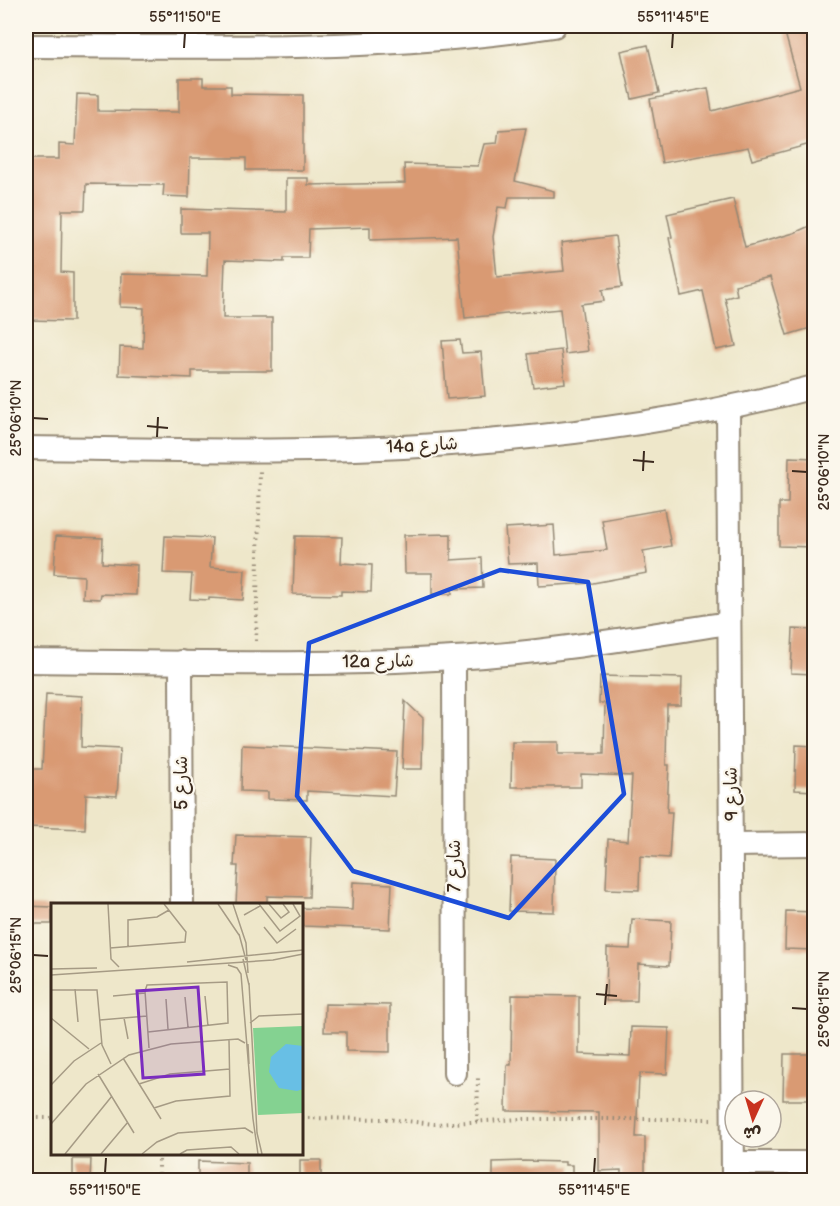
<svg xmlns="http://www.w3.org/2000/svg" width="840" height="1206" font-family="'Balsamiq Sans','Playpen Sans Arabic',sans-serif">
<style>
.building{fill:#d99a73}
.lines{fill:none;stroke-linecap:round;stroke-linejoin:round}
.street-casing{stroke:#948874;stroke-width:26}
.path{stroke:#948874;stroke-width:4;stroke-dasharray:1.5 4.5;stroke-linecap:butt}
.street{stroke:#fff;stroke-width:22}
.marked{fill:none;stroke:#1d4ed8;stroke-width:4.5;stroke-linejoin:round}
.ticks{fill:none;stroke:#3b2a1e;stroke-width:2}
.labels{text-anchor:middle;stroke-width:4.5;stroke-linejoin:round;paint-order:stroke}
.street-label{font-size:18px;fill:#3b2a1e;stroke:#fbf7ec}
.inset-road{fill:none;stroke:#a69b85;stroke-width:1.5}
.view{fill:#7b2cbf;fill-opacity:0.15;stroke:#7b2cbf;stroke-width:3}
.inset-edge{fill:none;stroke:#3b2a1e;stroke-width:3}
.neatline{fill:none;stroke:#3b2a1e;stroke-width:2}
.ticks-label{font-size:15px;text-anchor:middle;fill:#3b2a1e}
</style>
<rect width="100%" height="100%" fill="#fbf7ec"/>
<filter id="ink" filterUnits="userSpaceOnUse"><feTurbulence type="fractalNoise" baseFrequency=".0167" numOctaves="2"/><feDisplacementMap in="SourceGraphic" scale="12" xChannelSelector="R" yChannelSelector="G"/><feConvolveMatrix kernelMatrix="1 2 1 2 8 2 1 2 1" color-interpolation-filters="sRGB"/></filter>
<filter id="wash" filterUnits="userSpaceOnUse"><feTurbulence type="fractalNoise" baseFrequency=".008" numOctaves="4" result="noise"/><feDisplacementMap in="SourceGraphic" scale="24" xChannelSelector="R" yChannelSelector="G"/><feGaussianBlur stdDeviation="1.35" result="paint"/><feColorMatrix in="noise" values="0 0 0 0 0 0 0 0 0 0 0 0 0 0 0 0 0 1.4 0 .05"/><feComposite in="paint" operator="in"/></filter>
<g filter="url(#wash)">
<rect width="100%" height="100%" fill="#eee7ca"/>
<g id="blocks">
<g class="building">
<polygon points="783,26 811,26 814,38 814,143 752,160 748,147 662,163 650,99 708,88 712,111 800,87"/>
<polygon points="648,45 659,93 632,99 621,51"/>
<polygon points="179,78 203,78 203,86 231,86 231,94 303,95 303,170 246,170 246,158 190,158 189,197 163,196 164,185 86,184 85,210 62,210 61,272 73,273 73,321 26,320 26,159 59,159 59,144 75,145 77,94 98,95 98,111 179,112"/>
<polygon points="526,128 515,181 554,191 554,197 509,197 507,208 498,207 493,237 497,277 564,271 561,243 615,236 622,287 602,290 604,301 581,304 588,351 565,354 560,309 465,318 457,237 370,240 370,227 309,229 308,258 284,258 284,262 225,260 223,318 272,318 272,371 192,371 192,378 119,375 120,347 143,348 144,308 120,307 121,274 207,276 208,233 181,233 181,209 286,212 286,178 308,178 308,185 405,183 404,164 478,166 484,144 497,143 499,130"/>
<polygon points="733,199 745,247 794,233 814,224 814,327 787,335 770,277 735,285 737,295 725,298 736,346 716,350 703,291 681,296 669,238 672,237 667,214"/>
<polygon points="460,340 462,353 481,352 485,396 447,399 442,341"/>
<polygon points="561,350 565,383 533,387 528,354"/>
<polygon points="789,457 814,458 814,547 779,546 779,503 788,503"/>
<polygon points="664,509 671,546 643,551 647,573 593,583 539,586 538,563 508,564 505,528 554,525 556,555 607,550 602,520"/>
<polygon points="451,534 451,560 482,558 483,588 452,589 452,594 432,594 432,573 405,573 404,535"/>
<polygon points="56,536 103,538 102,563 137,565 136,595 101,594 100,599 83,598 84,576 54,574"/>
<polygon points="165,536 212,538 210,567 245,570 243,600 209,598 209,600 190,599 192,574 163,573"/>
<polygon points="295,536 342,537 341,563 372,565 371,592 341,591 341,595 293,594"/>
<polygon points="793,629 814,630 814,674 791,673"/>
<polygon points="600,676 682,678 681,705 667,705 666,765 669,765 667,812 672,812 669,858 640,856 639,890 606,889 608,839 628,841 632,776 581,774 581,787 511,787 512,742 558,742 558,754 604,754 605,703 599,703"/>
<polygon points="46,694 82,696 81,747 120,749 117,796 86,794 85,829 26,827 26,769 42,769"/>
<polygon points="405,701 423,718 422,769 402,769"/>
<polygon points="242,745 397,752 394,796 307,791 307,800 268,799 268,792 241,791"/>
<polygon points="796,745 814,746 814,791 795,790"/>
<polygon points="236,835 311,837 309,897 267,896 267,904 236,904 238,866 234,866"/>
<polygon points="511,857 555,859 554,912 509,911"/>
<polygon points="353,882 392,884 390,929 302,926 302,908 352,910"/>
<polygon points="26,906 52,907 52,924 26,924"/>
<polygon points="786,911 814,912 814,950 785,949"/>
<polygon points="632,919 671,921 669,966 638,964 637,1001 606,1001 607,948 630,949"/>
<polygon points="512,995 579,996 579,1054 630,1056 631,1027 669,1028 667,1074 640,1073 640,1078 639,1078 636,1137 645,1137 645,1180 621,1180 621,1170 599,1171 599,1112 506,1111 507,1065 511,1065"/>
<polygon points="325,1004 390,1005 390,1052 346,1051 346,1032 324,1032"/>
<polygon points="784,1054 814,1054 814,1100 783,1100"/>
<polygon points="73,1159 91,1159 90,1180 73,1180"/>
<rect x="300" y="1160" width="21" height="20"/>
<polygon points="198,1161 247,1163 247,1180 198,1180"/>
<polygon points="524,1161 565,1162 565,1165 572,1165 572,1180 493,1180 493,1162"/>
</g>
</g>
</g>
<g filter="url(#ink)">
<use href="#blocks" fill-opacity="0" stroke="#948874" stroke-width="1.5"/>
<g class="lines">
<defs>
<g id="street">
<path d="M 26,46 C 202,46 379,53 554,26"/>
<polyline points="728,407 733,1180"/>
<path d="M 26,448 C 157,449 289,454 420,446 C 553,438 686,421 814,387"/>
<polyline points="454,658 455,1073"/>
<path d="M 26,661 C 168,662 311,667 454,658 C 546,653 637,637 729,623"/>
<polyline points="181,662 182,904"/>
<polyline points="731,845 814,844"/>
<polyline points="733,1163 814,1163"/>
</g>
</defs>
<use href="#street" class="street-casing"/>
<g class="path">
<polyline points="256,641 260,471"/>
<polyline points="26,1118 52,1118"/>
<polyline points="302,1118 387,1119 435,1124 521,1119 711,1119"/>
<polyline points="477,1122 478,1078"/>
<polyline points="159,1154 159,1180"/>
</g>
<use href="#street" class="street"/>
</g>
</g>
<path class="marked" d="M 500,570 L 588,582 L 624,794 L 509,918 L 353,871 L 297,796 L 309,643 Z"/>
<path class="ticks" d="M 184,48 L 185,33M 672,48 L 673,33M 33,418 L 48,419M 147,426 L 168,428M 157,437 L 158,417M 633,460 L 654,462M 643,471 L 644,451M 792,471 L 807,472M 33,955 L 48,956M 596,994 L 617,996M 605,1005 L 607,984M 792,1008 L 807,1009M 105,1173 L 106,1158M 594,1173 L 595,1158"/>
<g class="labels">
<g class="street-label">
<text transform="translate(422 445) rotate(-3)" y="6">14a شارع</text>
<text transform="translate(378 661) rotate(-1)" y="6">12a شارع</text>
<text transform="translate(181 783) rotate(-90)" y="6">شارع 5</text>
<text transform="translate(731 794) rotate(-91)" y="6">شارع 9</text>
<text transform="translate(454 866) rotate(-90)" y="6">شارع 7</text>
</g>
</g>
<g transform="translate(51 903)">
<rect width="252" height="252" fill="#eee7ca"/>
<path d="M 252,123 L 252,210 L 207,212 L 202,125 Z" fill="#84d291"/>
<path d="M 235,141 L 252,143 L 252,186 L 246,188 L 228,185 L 218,169 L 220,154 Z" fill="#68bfe5"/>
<path class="inset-road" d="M 57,1 L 60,56 L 68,64M 167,1 L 188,32M 182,1 L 195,40 L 197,70M 208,1 L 229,28 L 249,13 L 242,1M 218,1 L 230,15 L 238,9 L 232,1M 193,12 L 209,3M 213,24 L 226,40 L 245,26M 188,31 L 195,57M 77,44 L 77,17 L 106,14 L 118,7M 59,45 L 134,39 L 135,29 L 113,1M 192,56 L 198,82M 136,59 L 252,47M 177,62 L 186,65 L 190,71 L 202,216M 0,66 L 46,65M 0,72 L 222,57 L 252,51M 198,80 L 206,230 L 211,251M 24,86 L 27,119M 0,87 L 46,87 L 51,142 L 60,161M 62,93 L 94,90M 154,93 L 157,123M 134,94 L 137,124M 115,96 L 117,126M 0,115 L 38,146M 73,115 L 77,136M 49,117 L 96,113M 199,120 L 208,113 L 252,111M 97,129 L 177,120 L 176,79 L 96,82 L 94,88 L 98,145M 197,141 L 198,161M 72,155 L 110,216M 47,171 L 83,230M 88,181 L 119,171 L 179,166M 0,182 L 23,158 L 50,140M 103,205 L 125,198 L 179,193 L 178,137M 202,216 L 207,251M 0,221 L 35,181 L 78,152 L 120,141 L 187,136 L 194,140M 14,251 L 61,193M 50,251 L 77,219M 91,251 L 106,239 L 127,230 L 194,225 L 202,230M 129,251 L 136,247 L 180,244 L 188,251"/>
<path class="view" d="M 147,84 L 153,171 L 92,175 L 86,88 Z"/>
<rect width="252" height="252" class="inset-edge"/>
</g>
<rect width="840" height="1206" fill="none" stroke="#fbf7ec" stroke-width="66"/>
<g transform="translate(753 1119) rotate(184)"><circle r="28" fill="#fbf7ec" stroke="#aea59a" stroke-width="1.5"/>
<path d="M0-4.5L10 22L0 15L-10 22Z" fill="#c8321e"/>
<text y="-9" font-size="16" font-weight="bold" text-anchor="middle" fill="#3b2a1e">ش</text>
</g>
<rect x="33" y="33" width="774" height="1140" class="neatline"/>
<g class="ticks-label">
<text x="185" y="22">55°11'50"E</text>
<text x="673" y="22">55°11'45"E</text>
<text transform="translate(16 418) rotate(-90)" y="5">25°06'10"N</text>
<text transform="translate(824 472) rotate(-90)" y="5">25°06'10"N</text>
<text transform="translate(16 955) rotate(-90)" y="5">25°06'15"N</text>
<text transform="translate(824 1009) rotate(-90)" y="5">25°06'15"N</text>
<text x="105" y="1195">55°11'50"E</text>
<text x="594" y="1195">55°11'45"E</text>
</g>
</svg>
